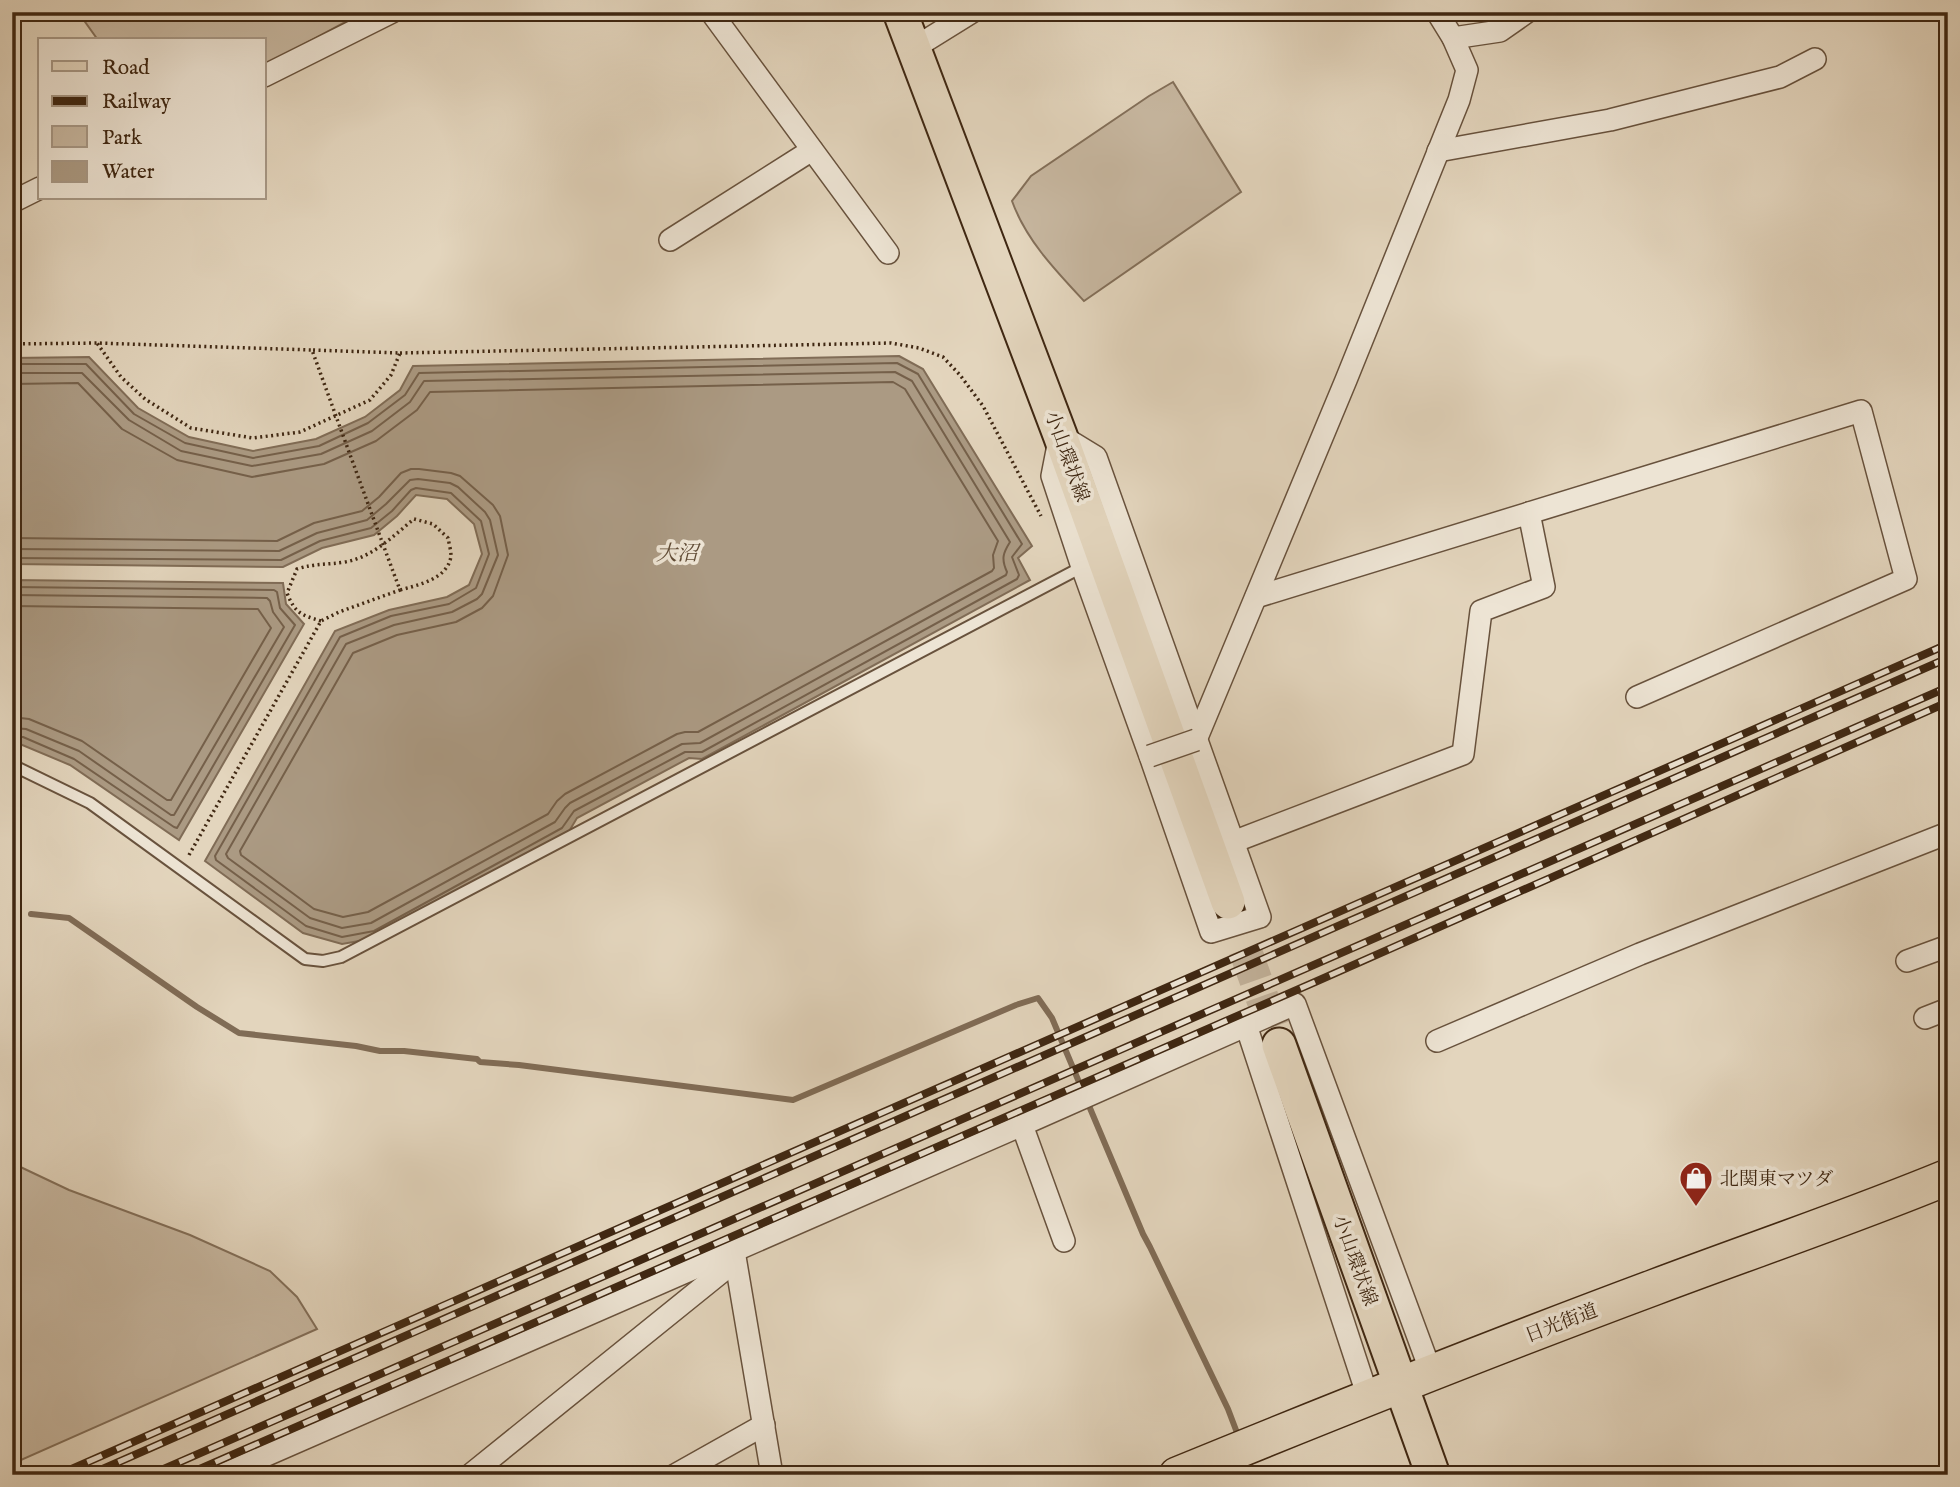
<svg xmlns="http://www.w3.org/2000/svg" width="1960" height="1487" font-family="'IM FELL English','Noto Serif JP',serif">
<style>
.green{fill:#c7b7a0;stroke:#836f59;stroke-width:2}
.water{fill:#ab9a83;stroke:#806c56;stroke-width:2}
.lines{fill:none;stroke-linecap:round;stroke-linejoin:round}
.shore{stroke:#75604a;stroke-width:2}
.stream{stroke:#806c56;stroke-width:6}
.primary-tunnel{stroke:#c2b29b;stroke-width:33;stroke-dasharray:33 17;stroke-linecap:butt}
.service-casing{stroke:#68523d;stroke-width:14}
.minor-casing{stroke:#68523d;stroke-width:24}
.primary-casing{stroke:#3f2712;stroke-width:37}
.trunk-casing{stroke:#3f2712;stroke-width:38}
.path{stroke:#3f2712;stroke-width:3.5;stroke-dasharray:2 3.5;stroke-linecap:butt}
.service{stroke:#ede4d4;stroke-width:10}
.minor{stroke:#ede4d4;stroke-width:21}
.primary{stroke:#e3d5bd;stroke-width:33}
.trunk{stroke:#e3d5bd;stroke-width:35}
.rail-casing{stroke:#3f2712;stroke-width:8}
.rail{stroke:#ede4d4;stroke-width:5;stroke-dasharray:16;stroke-linecap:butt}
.minor-bridge-casing{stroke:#68523d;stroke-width:24;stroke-linecap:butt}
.minor-bridge{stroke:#ede4d4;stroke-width:21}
.labels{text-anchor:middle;stroke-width:7;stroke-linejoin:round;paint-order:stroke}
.street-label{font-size:19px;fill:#3f2712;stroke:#ede4d4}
.poi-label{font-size:19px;fill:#3f2712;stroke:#ede4d4;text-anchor:start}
.water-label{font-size:21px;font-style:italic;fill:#5f4a34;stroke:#ede4d4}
</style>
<rect width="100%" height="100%" fill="#e3d5bd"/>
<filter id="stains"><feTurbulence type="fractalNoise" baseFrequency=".00286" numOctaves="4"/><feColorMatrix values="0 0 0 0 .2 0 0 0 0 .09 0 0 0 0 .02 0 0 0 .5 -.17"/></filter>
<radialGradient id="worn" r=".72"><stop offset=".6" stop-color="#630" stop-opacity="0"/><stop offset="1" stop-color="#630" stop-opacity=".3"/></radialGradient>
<g class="green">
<polygon points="78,12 364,12 264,66 264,40 98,40"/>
<path d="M 1173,82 L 1241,192 L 1084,301 C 1056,271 1026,240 1012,201 L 1031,176 L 1149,96 Z"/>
<polygon points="12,1163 69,1190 190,1235 270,1271 297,1297 317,1329 12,1464"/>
</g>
<g class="water">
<polygon points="899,356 923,369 1032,546 1018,558 1030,580 702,759 689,758 577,818 568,833 376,938 342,944 303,933 205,861 335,631 389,610 447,597 469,585 482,554 474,524 447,499 416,495 397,516 374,535 322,548 283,567 12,564 12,358 89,357 138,408 189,437 253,451 316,439 365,417 400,390 413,366"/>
<polygon points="12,580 283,583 286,604 304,624 179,840 70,765 20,744 12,744"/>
</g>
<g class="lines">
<g class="shore">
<polyline points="12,364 86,364 134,414 185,443 253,458 319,446 368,423 405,395 419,373 897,363 918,374 1022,544 1012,557 1019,575 1017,579 702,752 685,752 574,811 562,828 374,931 342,937 306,926 216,860 215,856 340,637 391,616 449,604 476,588 489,554 481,521 451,493 416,488 411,490 392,511 371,528 320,541 281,560 12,558"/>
<path d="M 12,373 L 82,373 L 129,420 L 181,451 L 252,466 L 321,454 L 372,431 L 410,402 L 424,381 L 895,372 L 912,381 L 1010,542 C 1003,553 1001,559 1007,572 L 1006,575 L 700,743 L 682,744 L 570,803 L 565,808 L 555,822 L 371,923 L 342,928 L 310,918 L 228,858 L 226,854 L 346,644 L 394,625 L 452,612 L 477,599 L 482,594 L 498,555 L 490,520 L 485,512 L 458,487 L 450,483 L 418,479 L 410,480 L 386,504 L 367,520 L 317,533 L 279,551 L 12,549"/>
<polyline points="12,384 78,383 122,429 177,460 252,477 324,464 376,441 417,410 430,392 893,382 905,389 998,541 993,555 994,568 992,571 698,732 685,732 677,734 565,794 557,801 548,814 368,912 343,917 314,909 241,855 240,851 353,653 397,635 456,622 482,608 493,596 508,555 500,516 493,505 460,476 451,473 419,469 411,469 401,473 379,497 362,511 314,523 277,541 12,538"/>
<polyline points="12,587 274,590 277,592 280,608 295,625 177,828 174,827 74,759 23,737 12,737"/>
<polyline points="12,595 267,598 270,601 273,612 284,627 174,815 171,815 79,751 26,729 12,728"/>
<polyline points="12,606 258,609 271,628 171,800 167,800 82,741 29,719 12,717"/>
</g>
<g class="stream">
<polyline points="31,914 69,918 197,1007 239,1033 356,1046 380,1051 404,1051 477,1059 480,1062 519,1065 793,1100 1016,1005 1038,998 1052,1018 1143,1234 1150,1247 1228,1409 1239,1438"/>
<polyline points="1247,1458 1253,1475"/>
</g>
<polyline class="primary-tunnel" points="1228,902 1279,1045"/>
<defs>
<polyline id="service" points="12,765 90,803 305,959 323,961 341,957 1082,567"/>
<g id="minor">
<polyline points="711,12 888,253"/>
<polyline points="1453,38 1500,31 1527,12"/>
<polyline points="914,48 972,12"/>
<polyline points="264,76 392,12"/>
<polyline points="1438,151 1610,120 1780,77 1815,59"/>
<polyline points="12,202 40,188"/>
<polyline points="670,240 812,150"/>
<polygon points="1060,435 1096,457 1260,917 1211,932 1150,756 1082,567 1052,476"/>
<polyline points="1256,597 1861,411 1906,579 1637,697"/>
<polyline points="1196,740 1346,380 1459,100 1467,70 1453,38 1437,12"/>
<polyline points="1233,842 1463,754 1481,611 1544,587 1529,513"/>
<polyline points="1907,961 1948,946"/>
<polyline points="1925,1018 1948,1009"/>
<polyline points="1246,1025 1368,1397"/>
<polyline points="1437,1041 1640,954 1948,833"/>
<polyline points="1022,1125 1064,1241"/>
<polyline points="734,1251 772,1475"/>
<polyline points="221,1475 1022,1125 1295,1004 1431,1372"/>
<polyline points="470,1475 724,1270 734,1251"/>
<polyline points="675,1475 764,1425"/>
</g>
<g id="primary">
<polyline points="900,12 1060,435 1228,902"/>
<polyline points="1279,1045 1433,1475"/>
</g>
<path id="trunk" d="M 1177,1475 C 1336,1410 1494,1347 1655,1287 C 1753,1250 1851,1217 1948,1177"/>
</defs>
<use href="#service" class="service-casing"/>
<use href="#minor" class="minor-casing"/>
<use href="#primary" class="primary-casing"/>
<use href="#trunk" class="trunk-casing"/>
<g class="path">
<polyline points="12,344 97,343"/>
<polyline points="400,353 891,343 919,348 943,357 960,375 983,406 1041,516"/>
<path d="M 321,621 C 301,615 295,613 287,593 L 297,569 C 316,563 327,565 345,562 C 373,557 393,536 414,519 L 433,524 L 448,538 C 449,543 451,551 451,556 C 448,579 418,585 400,590"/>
<path d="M 189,855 L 321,621 L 339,612 L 400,590 C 370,510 341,430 312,350 L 97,343 L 121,377 L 145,399 L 191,428 L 253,438 L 300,432 L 370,400 L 391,375 L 400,353 L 312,350"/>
</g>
<use href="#service" class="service"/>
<use href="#minor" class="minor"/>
<use href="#primary" class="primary"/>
<use href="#trunk" class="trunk"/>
<defs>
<g id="rail">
<polyline points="58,1475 1948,644"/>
<polyline points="89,1475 1948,658"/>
<polyline points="150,1475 1948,687"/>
<polyline points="186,1475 1315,982 1948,702"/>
</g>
</defs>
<use href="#rail" class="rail-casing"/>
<use href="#rail" class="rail"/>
<defs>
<polyline id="minor-bridge" points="1150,756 1196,740"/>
</defs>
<use href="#minor-bridge" class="minor-bridge-casing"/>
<use href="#minor-bridge" class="minor-bridge"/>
</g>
<defs>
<symbol id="shop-pin" viewBox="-11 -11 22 30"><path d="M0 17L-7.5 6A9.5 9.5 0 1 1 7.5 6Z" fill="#8f2418" stroke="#ede4d4"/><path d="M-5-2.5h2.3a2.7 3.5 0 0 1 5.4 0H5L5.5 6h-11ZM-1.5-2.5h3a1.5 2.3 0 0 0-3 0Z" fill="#fff"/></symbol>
</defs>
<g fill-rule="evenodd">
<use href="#shop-pin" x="1677" y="1159" width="38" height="52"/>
</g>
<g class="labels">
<g class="street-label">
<text transform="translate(1068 456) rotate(70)" y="7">小山環状線</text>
<text transform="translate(1356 1260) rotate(70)" y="7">小山環状線</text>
<text transform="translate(1561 1322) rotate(-21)" y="7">日光街道</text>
</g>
<g class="poi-label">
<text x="1720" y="1185">北関東マツダ</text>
</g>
<g class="water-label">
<text x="677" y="560">大沼</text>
</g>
</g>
<rect width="1960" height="1487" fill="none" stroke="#e3d5bd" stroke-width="42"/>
<rect x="14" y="14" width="1932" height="1459" fill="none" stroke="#3f2712" stroke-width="3.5"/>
<rect x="21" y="21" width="1918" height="1445" fill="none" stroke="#3f2712" stroke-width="2"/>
<rect x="38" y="38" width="228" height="161" fill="#ede4d4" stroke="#a79886" stroke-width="2"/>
<rect x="52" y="61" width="35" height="10" fill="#e3d5bd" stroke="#a79886" stroke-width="2"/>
<text x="102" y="74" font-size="21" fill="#3f2712">Road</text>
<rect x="52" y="96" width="35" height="10" fill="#3f2712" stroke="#a79886" stroke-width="2"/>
<text x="102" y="108" font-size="21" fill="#3f2712">Railway</text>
<rect x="52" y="126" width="35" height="21" fill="#c7b7a0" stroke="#a79886" stroke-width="2"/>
<text x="102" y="144" font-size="21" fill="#3f2712">Park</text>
<rect x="52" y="161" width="35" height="21" fill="#ab9a83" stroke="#a79886" stroke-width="2"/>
<text x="102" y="178" font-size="21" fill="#3f2712">Water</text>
<rect width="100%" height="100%" filter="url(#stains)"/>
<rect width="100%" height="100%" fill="url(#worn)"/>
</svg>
